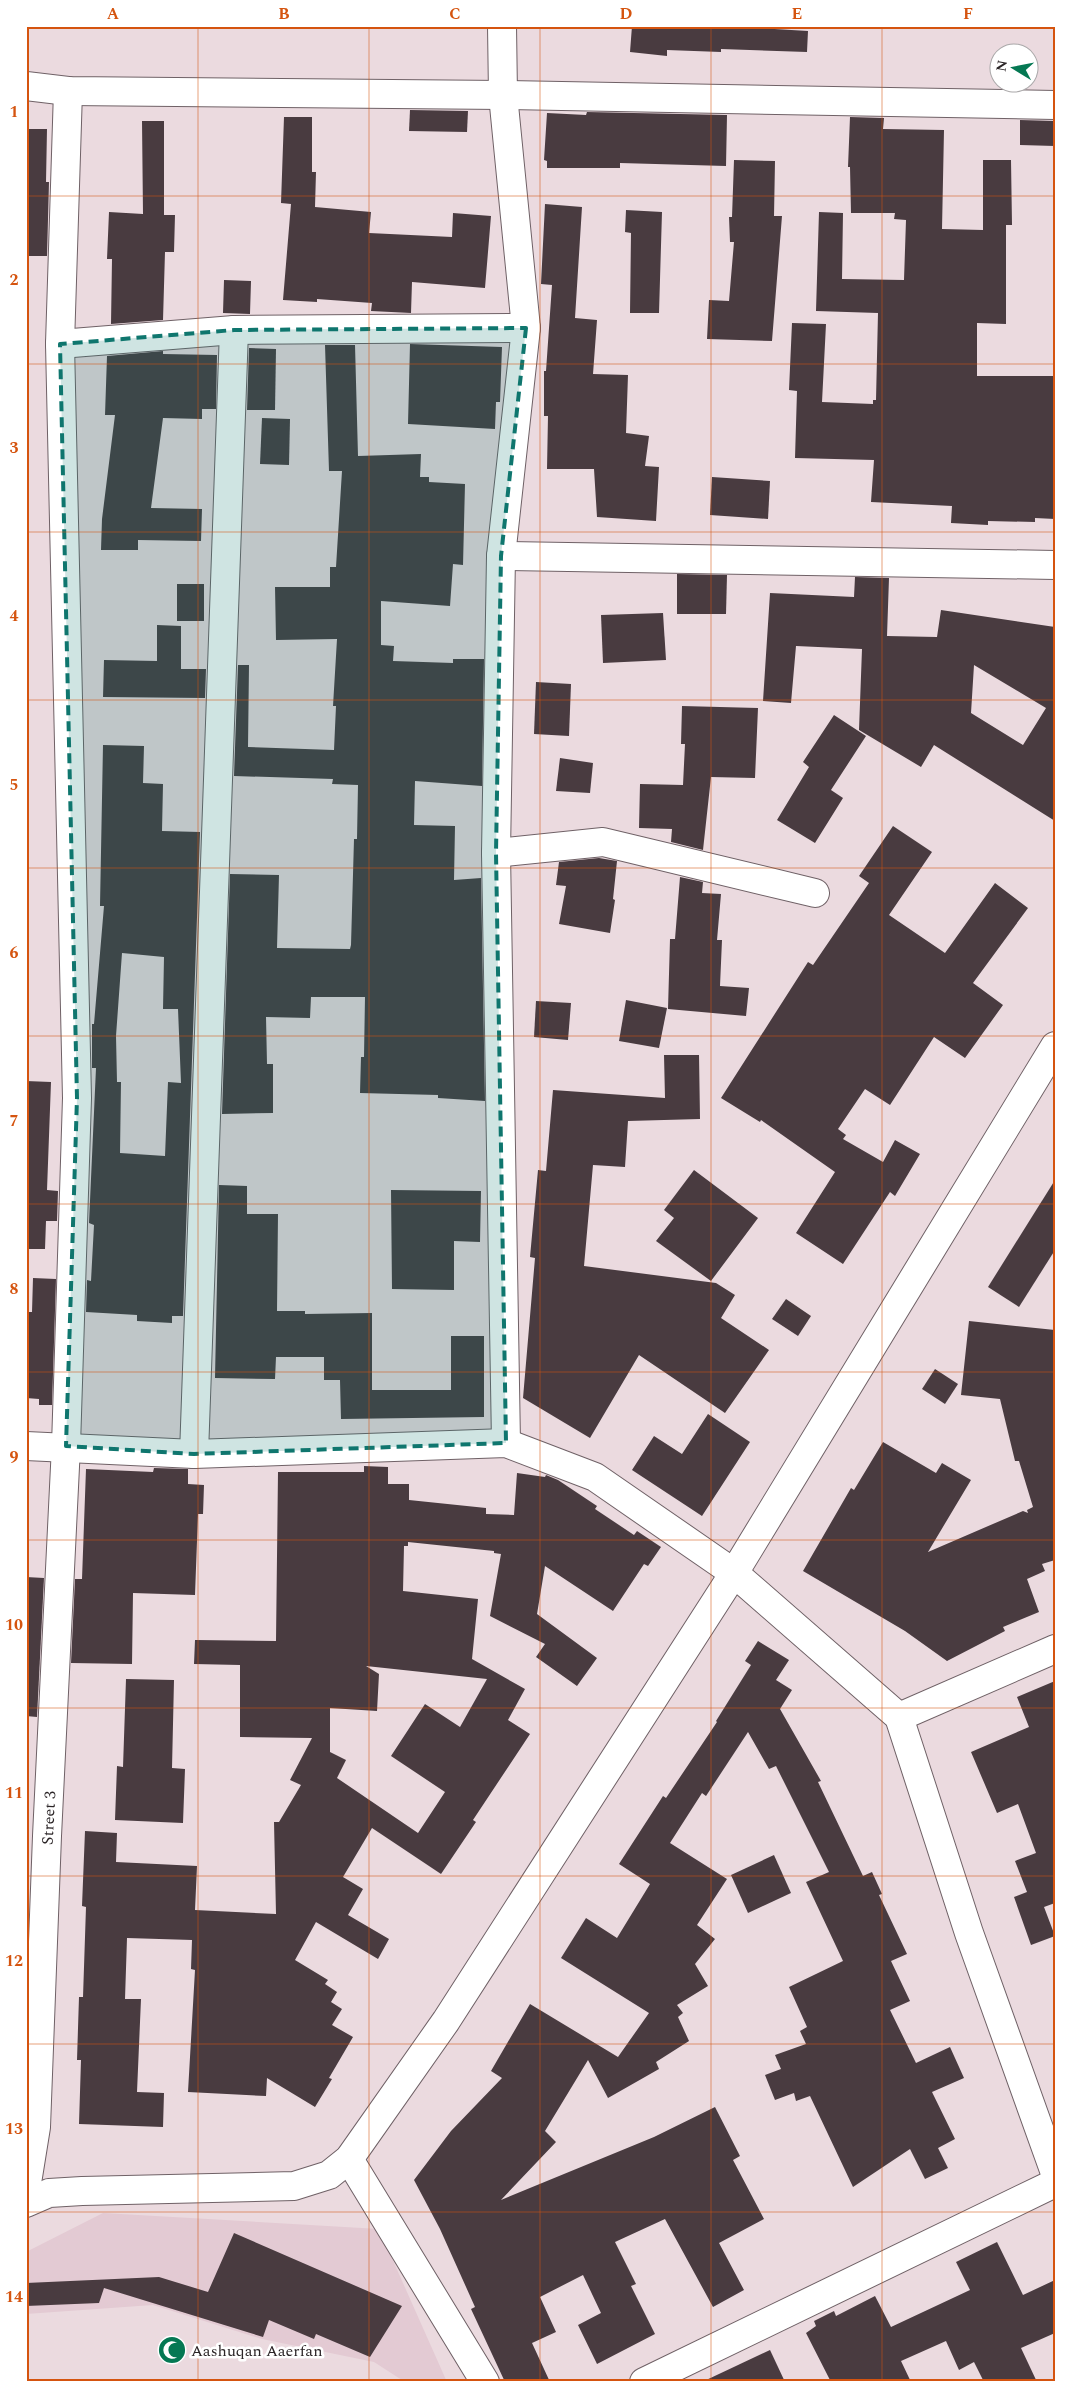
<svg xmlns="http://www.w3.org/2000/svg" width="1081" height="2408" font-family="Spectral,serif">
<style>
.built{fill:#e3cad3}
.building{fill:#493b40;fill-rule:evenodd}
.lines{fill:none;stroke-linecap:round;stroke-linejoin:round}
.minor-casing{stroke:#6f6166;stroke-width:30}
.tertiary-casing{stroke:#6f6166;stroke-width:30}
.minor{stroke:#fff;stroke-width:28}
.tertiary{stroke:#fff;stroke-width:28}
.marked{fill:#0f766e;fill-opacity:0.2;stroke:#0f766e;stroke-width:4;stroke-dasharray:10 6;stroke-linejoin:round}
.grid{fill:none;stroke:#d5540f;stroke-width:1;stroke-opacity:0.55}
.labels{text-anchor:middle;stroke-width:5;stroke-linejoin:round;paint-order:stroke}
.street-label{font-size:16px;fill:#2b2527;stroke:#fff}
.poi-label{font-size:16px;fill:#2b2527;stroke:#fff;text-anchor:start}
.neatline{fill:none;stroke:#d5540f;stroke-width:2}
.grid-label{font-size:16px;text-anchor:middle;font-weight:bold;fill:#d5540f}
</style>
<rect width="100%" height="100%" fill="#ebdadf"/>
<polygon class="built" points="103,2213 379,2229 447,2382 405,2382 374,2362 262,2339 153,2305 26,2314 26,2252"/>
<g class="building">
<polygon points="632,26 722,26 808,31 807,52 721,49 721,52 667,50 667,56 630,52"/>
<polygon points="410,110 468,111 467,132 409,131"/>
<polygon points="587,112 727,115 726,166 620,163 620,168 547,168 547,161 544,160 547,113 586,115"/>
<polygon points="284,117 312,117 312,172 316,172 315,207 371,212 369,233 452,237 453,213 491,216 485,288 412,282 411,313 371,311 372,303 317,299 317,302 283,300 291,204 281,203"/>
<polygon points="850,117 884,118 883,129 944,130 942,229 983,230 983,160 1011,160 1012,225 1006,225 1006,324 977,323 977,376 1055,376 1055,519 1035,518 1035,522 988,521 988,525 951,523 952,506 871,502 874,460 795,458 797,391 789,390 792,323 826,324 822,402 873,404 873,400 876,400 878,313 816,311 819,212 843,213 842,279 904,280 906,220 894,219 895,213 851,213 850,167 848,167"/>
<polygon points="1020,120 1055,121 1055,146 1020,145"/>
<polygon points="142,121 164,121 164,215 175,215 174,252 165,252 163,320 111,324 112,259 107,259 109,212 143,214"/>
<polygon points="26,129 47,129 46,182 49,182 47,256 28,256"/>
<polygon points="734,160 775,161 774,216 782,216 772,341 707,339 709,300 729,301 734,242 730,242 729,217 732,217"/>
<polygon points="545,204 582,207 575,318 597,320 593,374 628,375 626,433 649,436 645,466 659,467 656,521 597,517 594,469 547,469 548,416 544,416 544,371 546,371 552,285 541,284"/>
<polygon points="626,210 662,212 659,313 630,313 631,233 625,232"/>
<polygon points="224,280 251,281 250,314 223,313"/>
<polygon points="410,344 502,347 500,402 496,402 495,429 408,424"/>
<polygon points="325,345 355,345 358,456 421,454 420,477 429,477 429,482 465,484 463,565 453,564 450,606 381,601 381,645 394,646 393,661 453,663 453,659 484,659 482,786 415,781 414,825 455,826 454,880 481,878 485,1101 438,1098 438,1095 360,1093 361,1057 364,1057 365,997 311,997 310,1018 266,1017 267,1064 273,1064 273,1113 222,1114 230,874 279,875 277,948 350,949 351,945 354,839 357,839 358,785 332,784 333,779 234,776 238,665 249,665 248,747 334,750 336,706 333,706 337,639 276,640 275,587 330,587 330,567 336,567 342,471 329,471"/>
<polygon points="249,348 276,349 275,410 247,410"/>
<polygon points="163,351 163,354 217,355 216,409 202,409 202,419 163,418 151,508 202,509 201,541 138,540 138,550 101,550 102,519 115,415 105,415 107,356"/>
<polygon points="262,418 290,419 289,465 260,464"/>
<polygon points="712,477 770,481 768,519 710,515"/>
<polygon points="677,574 727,575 726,614 677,614"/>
<path d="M 855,577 L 889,578 L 887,636 L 937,637 L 941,610 L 1055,627 L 1055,821 L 934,745 L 921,767 L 859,730 L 862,649 L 796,646 L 791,703 L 763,701 L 770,593 L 854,597 ZM 974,665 L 1046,708 L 1023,745 L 971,713 Z"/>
<rect x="177" y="584" width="27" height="37"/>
<polygon points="663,613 666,660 603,663 601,615"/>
<polygon points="157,625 181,626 181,669 206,669 205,698 103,697 104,660 157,661"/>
<polygon points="536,682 571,684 569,736 534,734"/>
<polygon points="682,706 758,708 755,778 711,777 703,850 671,842 672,829 639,828 640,784 683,785 685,744 681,744"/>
<polygon points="834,715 866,736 831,790 843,798 815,843 777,820 809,767 803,762"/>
<path d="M 103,745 L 144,746 L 143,783 L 163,784 L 162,831 L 200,832 L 183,1316 L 172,1316 L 172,1323 L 137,1321 L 137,1315 L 86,1312 L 87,1280 L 91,1281 L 94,1225 L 89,1223 L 96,1068 L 92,1068 L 92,1024 L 94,1024 L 104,906 L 100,906 ZM 122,953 L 164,957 L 163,1009 L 178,1009 L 181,1083 L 168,1082 L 165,1156 L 120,1153 L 121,1082 L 117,1082 L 116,1036 Z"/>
<polygon points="560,758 593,763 590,793 556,791"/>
<polygon points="893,826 932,852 889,915 945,953 995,883 1028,908 973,983 1003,1005 965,1058 934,1037 890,1105 865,1089 838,1129 846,1135 843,1139 883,1162 895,1140 920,1154 895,1196 890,1192 843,1264 796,1233 835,1172 761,1120 760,1122 721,1098 808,962 813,965 869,883 859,876"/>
<polygon points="599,858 617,861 613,899 615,900 610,933 559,924 566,886 556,885 559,862"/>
<polygon points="680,877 703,882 702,893 721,894 717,940 722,940 720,986 749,988 746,1016 668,1009 670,939 675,939"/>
<polygon points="626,1000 667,1008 659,1048 619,1041"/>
<polygon points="536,1001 571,1003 568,1040 534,1037"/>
<polygon points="664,1055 699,1055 700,1119 628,1121 625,1167 593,1165 584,1266 716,1283 735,1295 721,1318 769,1350 725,1413 639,1355 590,1438 523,1398 535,1258 530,1257 538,1170 546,1171 553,1090 665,1098"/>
<polygon points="26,1081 51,1082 47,1190 58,1191 57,1221 46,1221 45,1249 26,1249"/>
<polygon points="694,1170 758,1218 711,1281 656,1241 674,1218 664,1210"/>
<polygon points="1055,1180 1055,1250 1019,1307 988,1287"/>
<polygon points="219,1185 247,1186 247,1214 278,1214 277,1311 305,1311 305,1314 372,1313 372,1390 451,1390 451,1336 484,1336 484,1417 341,1419 340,1380 324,1380 324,1357 276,1357 275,1379 215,1378"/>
<polygon points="391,1190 481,1191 480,1242 454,1241 454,1290 392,1289"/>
<polygon points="33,1278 56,1279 52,1405 39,1405 39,1399 26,1398 26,1312 32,1312"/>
<polygon points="786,1299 811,1316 798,1336 772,1319"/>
<polygon points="969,1321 1055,1330 1055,1560 1042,1564 1045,1571 1027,1579 1039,1612 1003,1627 1005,1631 947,1661 905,1631 803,1571 851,1488 854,1490 883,1442 936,1473 942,1463 971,1480 928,1552 1023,1511 1028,1513 1027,1510 1033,1507 1019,1461 1015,1461 1000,1399 961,1395"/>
<polygon points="935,1369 958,1384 945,1404 922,1389"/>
<polygon points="708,1414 750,1442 702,1516 632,1470 654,1436 682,1454"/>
<path d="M 364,1466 L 388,1467 L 388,1484 L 409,1484 L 409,1500 L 486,1508 L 486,1514 L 514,1515 L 517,1473 L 545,1477 L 546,1475 L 558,1480 L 597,1506 L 595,1509 L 634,1535 L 637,1531 L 661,1547 L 648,1566 L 644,1564 L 613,1611 L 545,1566 L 537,1614 L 597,1658 L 577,1686 L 536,1657 L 545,1644 L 490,1616 L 501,1554 L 494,1553 L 494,1551 L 408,1542 L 408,1546 L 404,1546 L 403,1591 L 478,1599 L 472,1659 L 525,1689 L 508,1720 L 530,1734 L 473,1820 L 476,1822 L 441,1874 L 372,1828 L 343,1877 L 363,1889 L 348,1915 L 389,1939 L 378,1959 L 316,1922 L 295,1960 L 328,1980 L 325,1984 L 337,1992 L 331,2002 L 342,2009 L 332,2025 L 353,2037 L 329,2078 L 332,2079 L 315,2107 L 267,2078 L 266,2096 L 188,2092 L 195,1970 L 191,1969 L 192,1940 L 127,1938 L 125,1999 L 141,1999 L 137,2092 L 164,2093 L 163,2127 L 79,2124 L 81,2060 L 77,2060 L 79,1997 L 83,1997 L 86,1907 L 82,1906 L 85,1831 L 117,1833 L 116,1862 L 197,1866 L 195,1910 L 276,1914 L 274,1822 L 279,1822 L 301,1785 L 290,1780 L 312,1738 L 240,1737 L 240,1665 L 194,1664 L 195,1640 L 276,1641 L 278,1472 L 364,1472 ZM 366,1666 L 487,1679 L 460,1727 L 425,1704 L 391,1756 L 445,1792 L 418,1833 L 337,1778 L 346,1760 L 330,1752 L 330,1708 L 377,1711 L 379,1674 Z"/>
<polygon points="154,1468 188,1469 188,1484 204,1485 203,1514 198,1514 195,1595 133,1593 132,1664 71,1663 75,1579 82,1579 86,1469 153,1472"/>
<polygon points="26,1577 44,1578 37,1717 26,1716"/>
<polygon points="758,1641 789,1660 776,1680 792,1690 780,1709 821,1781 818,1782 863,1876 872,1872 882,1894 879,1895 907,1954 891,1961 910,2001 890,2010 916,2063 950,2047 964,2078 932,2092 955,2139 938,2148 948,2168 925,2179 910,2149 853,2187 810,2096 796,2101 794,2093 775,2100 765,2075 781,2069 775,2055 806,2044 800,2031 807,2027 789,1987 843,1961 806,1882 829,1872 776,1766 769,1769 748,1732 706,1796 702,1793 670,1843 727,1879 697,1925 715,1939 695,1964 708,1986 677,2005 683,2013 678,2017 689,2041 656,2062 659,2069 608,2098 588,2060 545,2131 556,2142 501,2200 654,2137 715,2107 740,2156 733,2160 764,2219 719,2243 744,2290 713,2307 665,2219 615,2242 636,2284 631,2286 655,2334 597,2364 578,2325 601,2313 583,2275 540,2297 556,2332 532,2343 550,2382 505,2382 471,2309 475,2307 440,2229 414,2180 451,2131 502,2078 491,2071 530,2004 618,2057 649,2013 561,1958 586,1918 617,1938 650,1884 619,1864 663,1796 666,1798 717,1722 716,1721 751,1665 745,1661"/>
<polygon points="126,1679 174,1680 172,1768 185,1769 183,1823 115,1820 117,1766 123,1767"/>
<polygon points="1055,1681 1055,1903 1044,1907 1055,1936 1031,1945 1014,1897 1027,1892 1015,1861 1036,1853 1018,1804 997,1813 971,1752 1029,1727 1017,1697"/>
<polygon points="774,1855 791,1893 748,1913 731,1875"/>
<polygon points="234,2233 402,2306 370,2357 316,2334 314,2339 269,2320 263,2337 104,2288 99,2303 26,2306 26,2283 159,2277 208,2292"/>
<polygon points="997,2242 1023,2295 1055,2280 1055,2333 1021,2348 1037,2382 984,2382 974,2362 959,2370 946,2341 901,2361 911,2382 831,2382 806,2333 816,2326 814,2321 834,2311 836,2316 875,2296 891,2327 970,2290 956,2262"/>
<polygon points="770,2350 785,2382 702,2382"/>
</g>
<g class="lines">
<defs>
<g id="minor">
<polyline points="502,26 503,95 526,328 501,556 496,853 506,1443"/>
<polyline points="26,86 68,91 503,95 1055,105"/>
<polyline points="60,344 234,330 526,328"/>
<polyline points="501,556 1055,565"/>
<polyline points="496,853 603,842 815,893"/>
<polyline points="26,1446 194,1454 506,1443 595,1477 734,1573 899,1717 969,1933 1055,2173"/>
<polyline points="194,1454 234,330"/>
<polyline points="899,1717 1055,1649"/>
<polyline points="349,2159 485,2382"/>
<polyline points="26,2189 36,2127 47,1836 66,1446 77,1098 60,344 68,91"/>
<polyline points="644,2382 1055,2183"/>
</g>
<polyline id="tertiary" points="26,2203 49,2193 82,2191 294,2186 329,2175 349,2159 446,2021 734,1573 1055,1046"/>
</defs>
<use href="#minor" class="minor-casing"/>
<use href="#tertiary" class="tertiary-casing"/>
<use href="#minor" class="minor"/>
<use href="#tertiary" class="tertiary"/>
</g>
<path class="marked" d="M 526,328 L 501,556 L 496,853 L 506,1443 L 194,1454 L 66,1446 L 77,1098 L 60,344 L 234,330 Z"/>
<path class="grid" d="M 198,26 L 198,2382M 369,26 L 369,2382M 540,26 L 540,2382M 711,26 L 711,2382M 882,26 L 882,2382M 26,196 L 1055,196M 26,364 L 1055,364M 26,532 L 1055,532M 26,700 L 1055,700M 26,868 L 1055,868M 26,1036 L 1055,1036M 26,1204 L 1055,1204M 26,1372 L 1055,1372M 26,1540 L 1055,1540M 26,1708 L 1055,1708M 26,1876 L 1055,1876M 26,2044 L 1055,2044M 26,2212 L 1055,2212"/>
<defs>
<symbol id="mosque-disc" viewBox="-11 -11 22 22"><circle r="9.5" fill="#057853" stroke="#fff"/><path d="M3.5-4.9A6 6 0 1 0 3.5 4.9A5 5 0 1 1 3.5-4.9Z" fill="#fff"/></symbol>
</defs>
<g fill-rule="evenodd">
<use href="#mosque-disc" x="156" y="2334" width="32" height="32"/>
</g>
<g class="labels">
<g class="street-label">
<text transform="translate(48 1818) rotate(-87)" y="6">Street 3</text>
</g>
<g class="poi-label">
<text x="191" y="2356">Aashuqan Aaerfan</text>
</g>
</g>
<rect width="1081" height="2408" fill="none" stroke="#ffffff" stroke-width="55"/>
<g transform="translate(1014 68) rotate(280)"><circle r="24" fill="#ffffff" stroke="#aaa8a9"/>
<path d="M0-4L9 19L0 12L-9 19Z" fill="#057853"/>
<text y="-8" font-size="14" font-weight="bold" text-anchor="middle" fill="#2b2527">N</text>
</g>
<rect x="28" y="28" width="1026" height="2352" class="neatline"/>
<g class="grid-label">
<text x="113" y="19">A</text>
<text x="284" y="19">B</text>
<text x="455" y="19">C</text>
<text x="626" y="19">D</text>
<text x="797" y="19">E</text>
<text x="968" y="19">F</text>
<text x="14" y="117">1</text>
<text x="14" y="285">2</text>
<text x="14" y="453">3</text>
<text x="14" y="621">4</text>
<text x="14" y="790">5</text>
<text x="14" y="958">6</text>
<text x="14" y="1126">7</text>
<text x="14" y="1294">8</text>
<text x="14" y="1462">9</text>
<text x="14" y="1630">10</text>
<text x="14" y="1798">11</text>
<text x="14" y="1966">12</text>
<text x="14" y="2134">13</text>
<text x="14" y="2302">14</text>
</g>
</svg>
